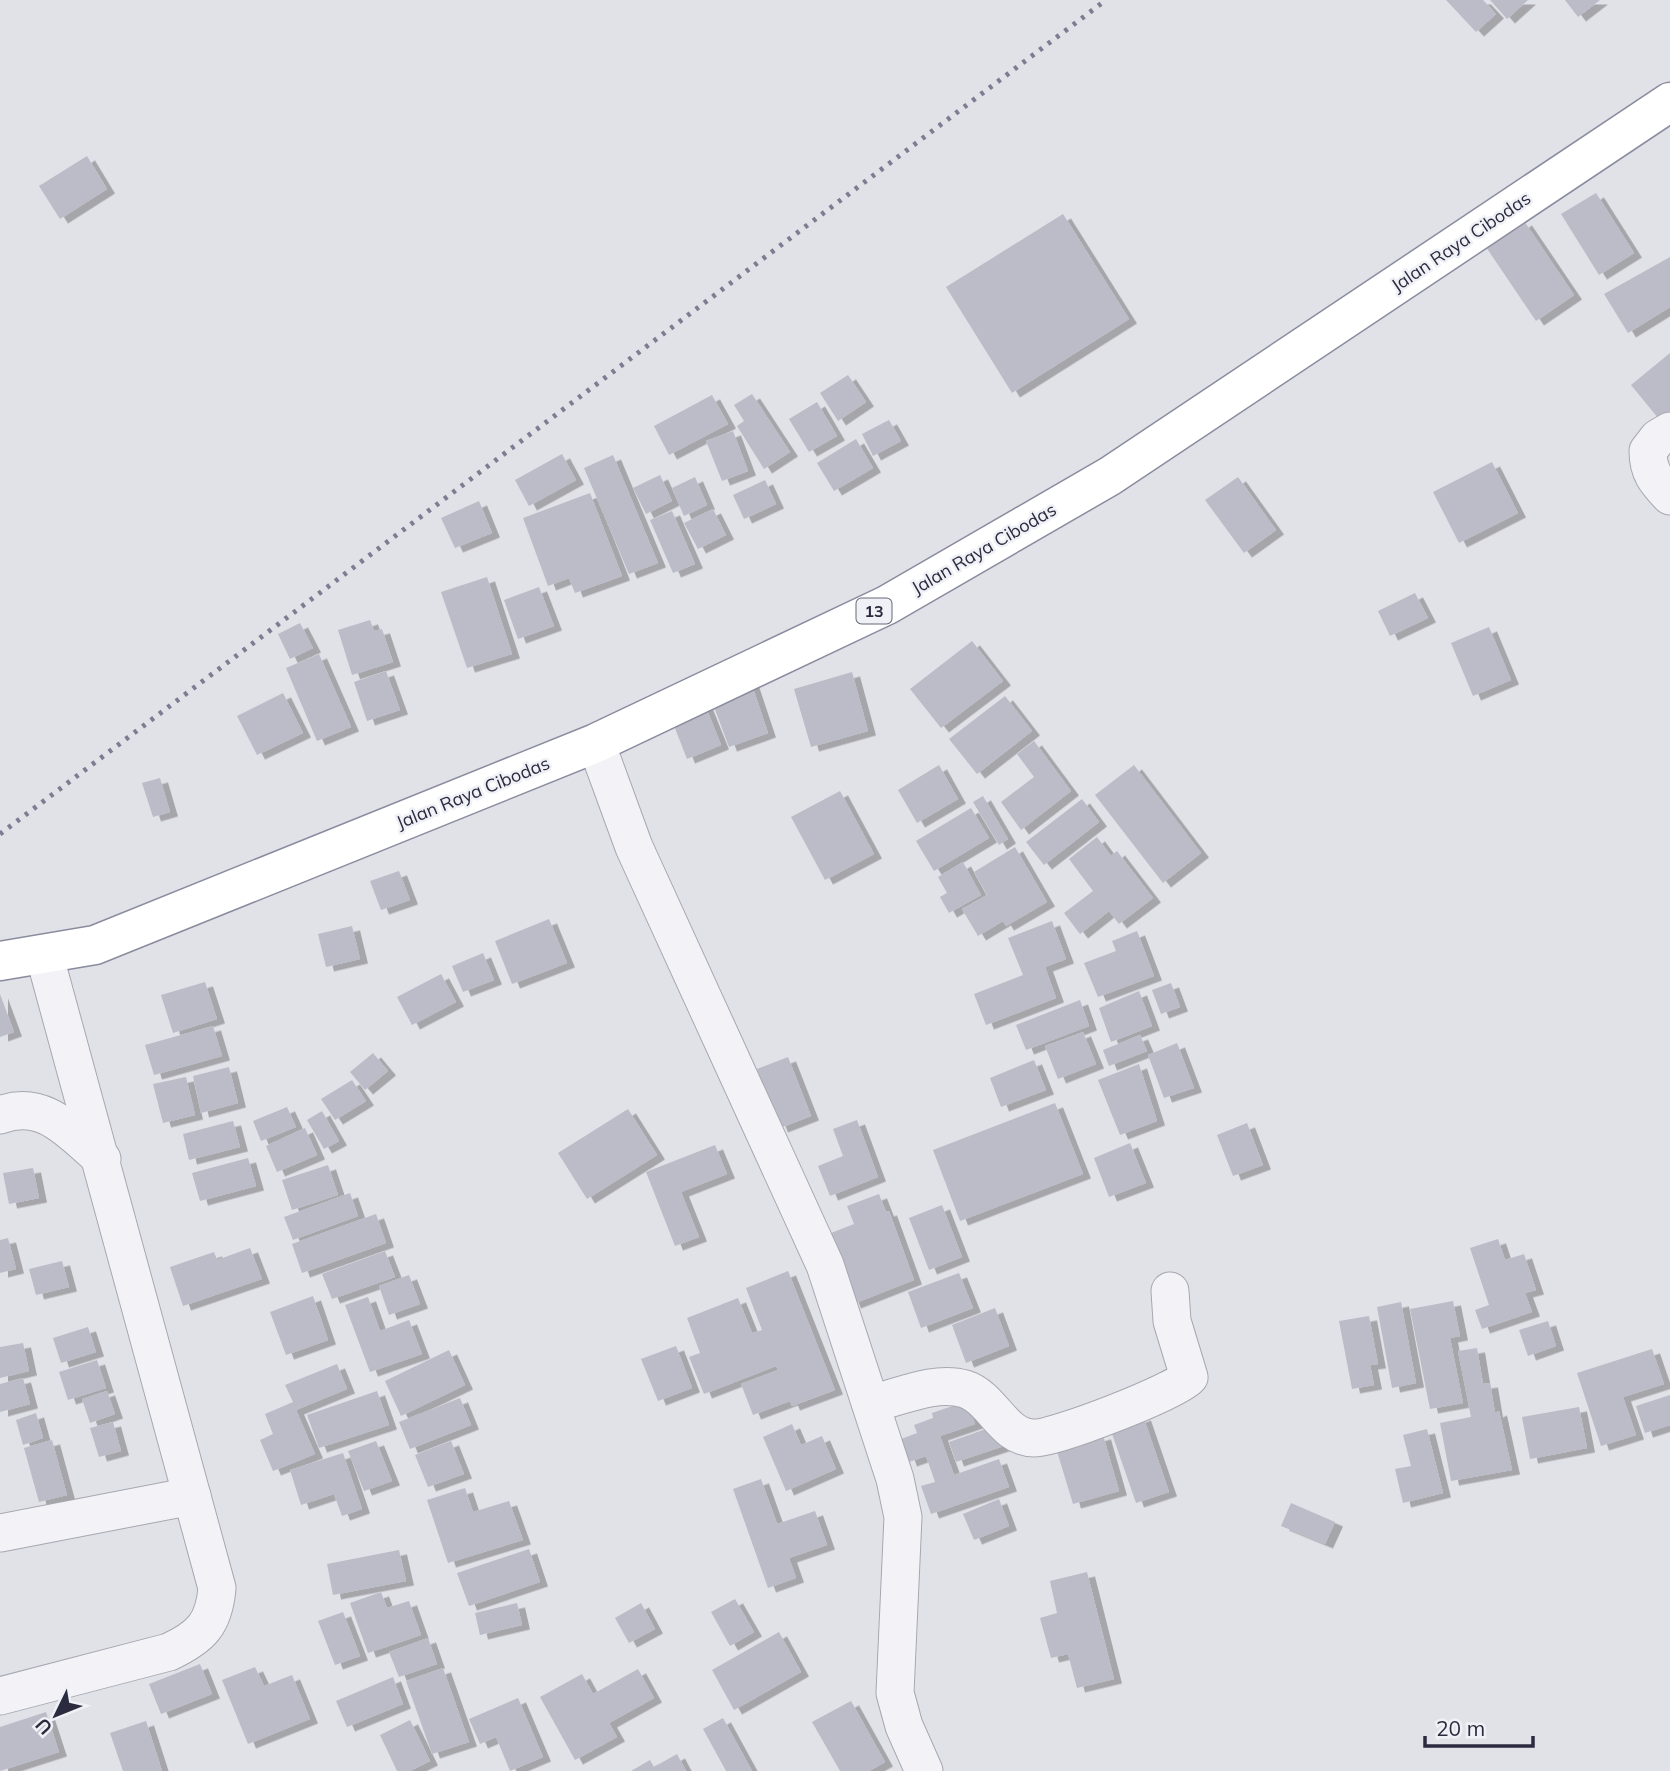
<svg xmlns="http://www.w3.org/2000/svg" width="1670" height="1771" font-family="Mulish,sans-serif">
<style>
.building{fill:#bcbcc8;filter:url(#shadow)}
.lines{fill:none;stroke-linecap:round;stroke-linejoin:round}
.minor-casing{stroke:#a7a7b2;stroke-width:39}
.highway-casing{stroke:#8a8b9e;stroke-width:41}
.minor{stroke:#f3f3f7;stroke-width:37}
.highway{stroke:#fff;stroke-width:38}
.rail{stroke:#7c7d91;stroke-width:5;stroke-dasharray:3.5 7;stroke-linecap:butt}
.labels{text-anchor:middle;stroke-width:5;stroke-linejoin:round;paint-order:stroke}
.shield{fill:#f0f1f6;stroke:#666676;stroke-width:2}
.shield-label{font-size:16px;font-weight:bold;fill:#2b2b3f}
.street-label{font-size:18px;fill:#2b2b3f;stroke:#f0f1f6}
</style>
<defs>
<filter id="shadow"><feDropShadow dx="8" dy="4.5" stdDeviation="0" flood-color="#0004"/></filter>
</defs>
<rect width="100%" height="100%" fill="#e1e1e8"/>
<g class="building">
<polygon points="1446,0 1483,0 1496,14 1476,32"/>
<polygon points="1490,0 1528,0 1507,19"/>
<polygon points="1565,0 1600,0 1578,17"/>
<polygon points="87,156 107,189 60,219 39,186"/>
<polygon points="1596,193 1634,253 1599,275 1561,214"/>
<polygon points="1063,214 1129,319 1012,393 946,287"/>
<polygon points="1524,221 1574,295 1536,321 1486,247"/>
<polygon points="1670,257 1670,307 1628,333 1604,294"/>
<polygon points="1670,353 1670,418 1663,424 1631,385"/>
<polygon points="848,375 866,402 838,421 820,393"/>
<polygon points="752,394 790,452 764,469 737,426 744,421 734,405"/>
<polygon points="712,395 728,424 669,455 654,426"/>
<polygon points="817,402 837,436 809,452 789,419"/>
<polygon points="889,420 901,441 873,456 862,434"/>
<polygon points="733,431 748,471 722,481 706,441"/>
<polygon points="856,439 873,468 834,491 817,463"/>
<polygon points="562,454 576,480 529,506 515,480"/>
<polygon points="613,455 658,563 629,574 584,468"/>
<polygon points="1492,462 1518,513 1459,543 1433,492"/>
<polygon points="660,475 672,501 646,514 633,488"/>
<polygon points="695,477 707,505 684,516 672,488"/>
<polygon points="1238,477 1276,530 1244,553 1205,500"/>
<polygon points="765,480 776,504 744,519 733,495"/>
<polygon points="590,493 622,576 575,593 569,578 548,586 523,518"/>
<polygon points="479,501 492,533 455,548 441,518"/>
<polygon points="713,509 726,535 698,549 684,523"/>
<polygon points="672,511 695,564 673,573 650,520"/>
<polygon points="487,577 512,654 467,668 441,592"/>
<polygon points="539,587 554,626 518,639 504,600"/>
<polygon points="1415,593 1428,618 1390,636 1378,611"/>
<polygon points="370,620 374,631 382,629 393,662 352,675 338,630"/>
<polygon points="300,623 313,648 290,659 278,634"/>
<polygon points="1489,627 1511,680 1473,696 1451,643"/>
<polygon points="972,641 1003,681 941,728 910,689"/>
<polygon points="319,654 351,727 317,741 286,668"/>
<polygon points="386,671 400,710 367,721 354,682"/>
<polygon points="852,672 868,731 811,747 794,689"/>
<polygon points="751,682 768,733 729,747 710,696"/>
<polygon points="283,693 303,733 257,755 237,716"/>
<polygon points="1005,696 1032,731 977,774 949,739"/>
<polygon points="705,705 721,745 687,759 671,718"/>
<polygon points="1034,741 1071,791 1021,830 1001,802 1034,777 1017,754"/>
<polygon points="939,765 958,799 917,823 898,790"/>
<polygon points="1134,765 1201,853 1163,883 1095,795"/>
<polygon points="160,778 170,812 153,817 142,783"/>
<polygon points="840,791 874,854 825,880 791,817"/>
<polygon points="983,796 1008,839 999,845 973,802"/>
<polygon points="1082,799 1099,822 1044,865 1026,842"/>
<polygon points="971,808 989,838 934,871 916,841"/>
<polygon points="1097,837 1111,856 1117,851 1153,898 1119,924 1109,911 1080,934 1064,913 1093,891 1069,859"/>
<polygon points="1015,847 1047,902 1006,926 1003,921 978,936 962,909 987,895 974,872"/>
<polygon points="963,862 981,895 949,913 940,897 947,893 938,877"/>
<polygon points="399,871 410,900 381,910 370,881"/>
<polygon points="549,919 567,963 512,984 495,941"/>
<polygon points="1052,921 1066,959 1045,967 1056,998 986,1025 974,994 1023,975 1008,938"/>
<polygon points="352,926 360,959 326,967 318,934"/>
<polygon points="1137,931 1154,976 1098,997 1084,963 1116,951 1112,941"/>
<polygon points="483,953 494,980 463,992 452,966"/>
<polygon points="441,974 456,1002 412,1025 397,997"/>
<polygon points="205,982 217,1019 173,1033 161,995"/>
<polygon points="1171,983 1180,1007 1161,1014 1152,990"/>
<polygon points="1139,991 1152,1026 1111,1042 1099,1008"/>
<polygon points="0,994 14,1032 0,1037"/>
<polygon points="1080,1000 1089,1026 1026,1050 1016,1025"/>
<polygon points="213,1026 222,1056 154,1075 145,1045"/>
<polygon points="1083,1032 1096,1064 1058,1079 1045,1046"/>
<polygon points="1140,1035 1147,1051 1109,1066 1103,1050"/>
<polygon points="1177,1043 1194,1088 1164,1098 1148,1055"/>
<polygon points="373,1053 388,1071 365,1090 350,1072"/>
<polygon points="788,1057 811,1116 780,1128 757,1069"/>
<polygon points="1034,1060 1046,1090 1001,1107 990,1078"/>
<polygon points="1139,1064 1157,1121 1120,1135 1098,1080"/>
<polygon points="229,1067 238,1103 201,1113 193,1076"/>
<polygon points="186,1077 195,1115 163,1123 153,1084"/>
<polygon points="352,1080 366,1101 335,1120 321,1099"/>
<polygon points="1055,1103 1083,1174 960,1221 933,1150"/>
<polygon points="287,1107 296,1127 261,1141 253,1121"/>
<polygon points="628,1109 657,1155 587,1199 558,1153"/>
<polygon points="322,1111 339,1141 324,1149 307,1120"/>
<polygon points="857,1120 878,1177 830,1196 818,1166 843,1156 833,1129"/>
<polygon points="233,1121 240,1147 189,1160 183,1134"/>
<polygon points="1247,1123 1263,1165 1233,1176 1217,1135"/>
<polygon points="305,1128 317,1155 277,1172 266,1146"/>
<polygon points="1130,1143 1146,1183 1109,1197 1094,1158"/>
<polygon points="715,1145 727,1174 681,1192 699,1237 675,1246 646,1172"/>
<polygon points="248,1158 256,1186 200,1201 192,1173"/>
<polygon points="328,1165 338,1195 292,1210 282,1180"/>
<polygon points="33,1168 39,1198 9,1204 3,1173"/>
<polygon points="350,1193 358,1216 293,1240 284,1217"/>
<polygon points="879,1194 886,1212 889,1211 914,1280 853,1304 826,1235 854,1224 847,1206"/>
<polygon points="942,1205 962,1257 929,1270 909,1218"/>
<polygon points="376,1214 386,1243 302,1273 292,1244"/>
<polygon points="8,1238 16,1269 0,1273 0,1240"/>
<polygon points="1498,1239 1505,1260 1524,1254 1536,1290 1525,1293 1532,1312 1482,1329 1475,1310 1489,1305 1470,1248"/>
<polygon points="250,1248 262,1279 183,1306 170,1267 214,1252 217,1260"/>
<polygon points="385,1251 395,1277 332,1299 322,1274"/>
<polygon points="62,1261 69,1287 36,1295 29,1269"/>
<polygon points="788,1271 835,1390 792,1406 790,1401 753,1415 741,1384 778,1370 776,1366 704,1394 689,1357 700,1353 687,1318 738,1298 752,1333 762,1330 746,1288"/>
<polygon points="959,1273 973,1308 921,1328 908,1292"/>
<polygon points="409,1275 420,1304 389,1315 379,1286"/>
<polygon points="313,1296 328,1340 286,1355 270,1312"/>
<polygon points="368,1297 380,1331 409,1320 422,1354 370,1372 345,1305"/>
<polygon points="1453,1301 1460,1336 1450,1338 1463,1403 1430,1409 1410,1309"/>
<polygon points="1401,1302 1416,1383 1392,1388 1377,1307"/>
<polygon points="995,1308 1009,1346 966,1363 952,1325"/>
<polygon points="1369,1316 1378,1364 1370,1365 1374,1385 1352,1389 1339,1321"/>
<polygon points="1548,1321 1556,1346 1528,1356 1519,1330"/>
<polygon points="88,1327 96,1352 61,1363 53,1338"/>
<polygon points="23,1343 29,1371 0,1378 0,1347"/>
<polygon points="676,1346 692,1388 658,1401 641,1359"/>
<polygon points="1477,1348 1483,1384 1490,1383 1495,1413 1499,1411 1512,1470 1451,1481 1440,1423 1471,1417 1458,1351"/>
<polygon points="1652,1349 1664,1384 1623,1397 1636,1435 1601,1446 1577,1373"/>
<polygon points="449,1350 465,1385 401,1416 385,1381"/>
<polygon points="97,1360 106,1388 68,1400 59,1372"/>
<polygon points="337,1364 347,1389 296,1410 315,1454 273,1471 260,1440 273,1434 265,1414 293,1402 285,1385"/>
<polygon points="23,1378 30,1404 0,1412 0,1384"/>
<polygon points="107,1391 115,1414 90,1423 82,1399"/>
<polygon points="377,1391 389,1425 319,1448 307,1415"/>
<polygon points="1670,1395 1670,1425 1645,1433 1636,1406"/>
<polygon points="460,1398 471,1425 410,1449 399,1422"/>
<polygon points="967,1401 975,1424 940,1436 954,1475 999,1459 1009,1487 931,1514 921,1486 935,1482 926,1456 909,1462 901,1439 917,1433 914,1425 933,1418 932,1413"/>
<polygon points="1579,1407 1587,1448 1530,1459 1522,1417"/>
<polygon points="36,1413 43,1438 23,1445 16,1420"/>
<polygon points="1143,1416 1169,1492 1136,1503 1110,1428"/>
<polygon points="113,1422 121,1451 99,1457 90,1428"/>
<polygon points="792,1424 801,1445 822,1436 836,1469 786,1491 763,1437"/>
<polygon points="1000,1424 1007,1445 956,1462 949,1442"/>
<polygon points="1427,1429 1443,1493 1403,1503 1395,1469 1411,1466 1403,1435"/>
<polygon points="1103,1435 1119,1491 1073,1504 1056,1448"/>
<polygon points="52,1440 67,1495 39,1502 24,1448"/>
<polygon points="376,1441 392,1481 364,1491 348,1451"/>
<polygon points="451,1441 464,1474 428,1487 415,1455"/>
<polygon points="343,1453 362,1509 342,1516 334,1494 301,1505 290,1470"/>
<polygon points="761,1479 777,1524 815,1511 827,1545 789,1558 796,1578 768,1588 733,1489"/>
<polygon points="465,1488 473,1512 509,1501 523,1540 448,1563 427,1500"/>
<polygon points="999,1499 1009,1526 974,1540 963,1514"/>
<polygon points="1291,1503 1335,1522 1325,1544 1281,1526"/>
<polygon points="529,1549 540,1582 469,1606 457,1573"/>
<polygon points="399,1550 406,1581 333,1595 327,1564"/>
<polygon points="1087,1572 1114,1679 1077,1688 1068,1654 1051,1658 1040,1618 1057,1613 1050,1581"/>
<polygon points="381,1592 387,1608 409,1601 421,1635 368,1653 350,1603"/>
<polygon points="735,1599 754,1632 730,1646 711,1612"/>
<polygon points="517,1603 522,1625 480,1635 475,1613"/>
<polygon points="641,1603 655,1629 629,1643 615,1618"/>
<polygon points="343,1612 360,1656 335,1665 318,1621"/>
<polygon points="779,1632 801,1672 734,1710 712,1670"/>
<polygon points="428,1638 437,1664 399,1677 389,1652"/>
<polygon points="200,1664 212,1694 161,1714 149,1684"/>
<polygon points="255,1667 264,1686 292,1675 310,1719 248,1744 222,1680"/>
<polygon points="443,1668 469,1742 432,1754 406,1681"/>
<polygon points="638,1669 654,1698 609,1723 617,1737 575,1760 540,1697 582,1674 593,1694"/>
<polygon points="393,1677 403,1704 347,1727 336,1701"/>
<polygon points="518,1698 543,1757 510,1771 496,1737 480,1744 469,1719"/>
<polygon points="851,1701 885,1762 869,1771 840,1771 812,1722"/>
<polygon points="46,1712 59,1752 0,1771 0,1727"/>
<polygon points="723,1718 752,1771 726,1771 703,1729"/>
<polygon points="410,1720 430,1761 410,1771 397,1771 380,1735"/>
<polygon points="146,1721 162,1771 123,1771 110,1733"/>
<polygon points="677,1754 686,1771 631,1771 650,1760 654,1767"/>
</g>
<g class="lines">
<defs>
<g id="minor">
<path d="M 1670,431 L 1658,438 L 1648,451 C 1648,472 1656,481 1670,496"/>
<polyline points="596,743 634,847 825,1265 895,1479 903,1517 895,1693 904,1726 924,1771"/>
<path d="M 0,1115 C 44,1098 71,1133 102,1159"/>
<path d="M 871,1404 C 900,1397 935,1380 965,1389 C 993,1398 1003,1438 1034,1438 C 1054,1439 1177,1391 1189,1377 L 1172,1321 L 1170,1291"/>
<polyline points="0,1533 192,1496"/>
<path d="M 0,1696 L 169,1652 C 201,1637 214,1624 217,1588 L 44,954"/>
</g>
<polyline id="highway" points="0,961 95,945 596,743 887,605 1110,476 1670,102"/>
</defs>
<use href="#minor" class="minor-casing"/>
<use href="#highway" class="highway-casing"/>
<use href="#minor" class="minor"/>
<use href="#highway" class="highway"/>
<polyline class="rail" points="0,834 1106,0"/>
</g>
<g class="labels">
<rect class="shield" x="856.5" y="598.5" width="35" height="25" rx="5"/>
<g class="shield-label">
<text x="874" y="617">13</text>
</g>
<g class="street-label">
<text transform="translate(1461 242) rotate(-34)" y="6">Jalan Raya Cibodas</text>
<text transform="translate(984 549) rotate(-30)" y="6">Jalan Raya Cibodas</text>
<text transform="translate(473 793) rotate(-22)" y="6">Jalan Raya Cibodas</text>
</g>
</g>
<g transform="translate(56 1715) rotate(227)" stroke="#f0f1f6" stroke-width="5" paint-order="stroke">
<path d="M0-5L12 26L0 18L-12 26Z" fill="#2b2b3f"/>
<text y="-10" font-size="19" font-weight="bold" text-anchor="middle" fill="#2b2b3f">U</text>
</g>
<path d="M1425 1736v10h108v-10" fill="none" stroke="#2b2b3f" stroke-width="3.5"/>
<text x="1436" y="1736" font-size="21" fill="#2b2b3f" stroke="#f0f1f6" stroke-width="5" paint-order="stroke">20 m</text>
</svg>
